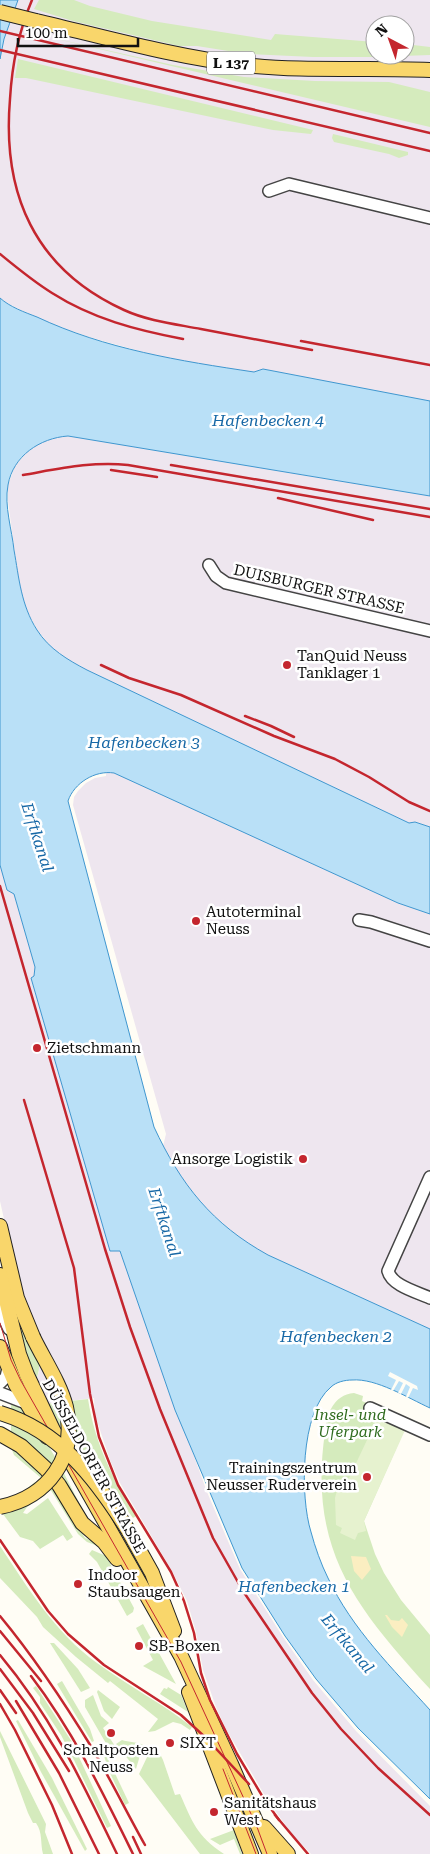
<svg xmlns="http://www.w3.org/2000/svg" width="430" height="1854" font-family="'Roboto Serif',serif">
<style>
.industrial{fill:#eee6ef;fill-rule:evenodd}
.green{fill:#d5ebbd}
.sand{fill:#fbeec1}
.pitch{fill:#e6f2cf}
.water{fill:#b9e0f7;stroke:#3f96cf}
.pier{fill:#fffdf5}
.lines{fill:none;stroke-linecap:round;stroke-linejoin:round}
.minor-casing{stroke:#444;stroke-width:14}
.major-casing{stroke:#222;stroke-width:16}
.minor{stroke:#fff;stroke-width:11}
.major{stroke:#f9d66b;stroke-width:14}
.tram{stroke:#c4262e;stroke-width:1}
.rail{stroke:#c4262e;stroke-width:2.5}
.major-bridge-casing{stroke:#222;stroke-width:16;stroke-linecap:butt}
.major-bridge{stroke:#f9d66b;stroke-width:14}
.poi-dot{fill:#c4262e;stroke:#fff;stroke-width:2}
.labels{text-anchor:middle;stroke-width:5;stroke-linejoin:round;paint-order:stroke}
.shield{fill:#fff;stroke:#585858;stroke-width:1}
.shield-label{font-size:14px;font-weight:bold;fill:#111}
.street-label{font-size:15px;fill:#111;stroke:#fff}
.poi-label{font-size:15px;fill:#111;stroke:#fff;text-anchor:start}
.park-label{font-size:15px;font-style:italic;fill:#2f6b1f;stroke:#fff}
.water-label{font-size:16px;font-style:italic;fill:#1768a6;stroke:#fff}
</style>
<rect width="100%" height="100%" fill="#fffdf5"/>
<g class="industrial">
<path d="M 18,0 L 430,0 L 430,401 L 263,369 L 254,373 L 173,360 L 146,353 L 89,337 L 48,323 L 10,305 L 0,298 L 0,59 L 4,39 ZM 375,25 L 405,25 L 405,55 L 375,55 Z"/>
<polygon points="68,436 430,496 430,827 415,822 409,823 87,670 65,658 50,646 38,631 27,611 20,592 8,501 8,485 15,466 26,453 40,443 56,437"/>
<polygon points="106,771 114,773 398,903 430,914 430,1329 268,1255 244,1242 207,1210 177,1172 163,1146 166,1134 73,805 74,797 78,791 86,783 95,778 106,776"/>
<polygon points="0,865 7,890 14,894 35,967 34,976 31,978 110,1250 120,1251 207,1492 240,1569 283,1637 313,1680 356,1731 430,1806 430,1854 311,1854 292,1834 268,1801 226,1729 216,1707 203,1670 196,1632 187,1601 172,1571 120,1483 110,1460 95,1415 94,1398 45,1404 32,1377 37,1377 39,1372 39,1359 14,1264 0,1201"/>
</g>
<g class="green">
<polygon points="39,0 74,0 90,6 152,21 271,40 275,34 375,42 375,55 405,55 405,44 430,47 430,55 374,57 313,57 247,54 197,46 179,46 73,21 34,9"/>
<polygon points="44,36 173,65 244,77 315,81 389,82 430,92 430,127"/>
<polygon points="18,59 313,130 311,134 273,130 26,78 15,78"/>
<polygon points="333,134 408,152 408,155 399,158 389,154 334,142 332,138"/>
<path d="M 21,1321 C 29,1338 45,1359 37,1377 L 32,1377 L 16,1323 Z"/>
<path d="M 354,1393 L 363,1396 L 362,1401 L 408,1422 L 364,1521 L 375,1554 L 384,1573 L 401,1600 L 430,1635 L 430,1689 C 355,1607 308,1549 325,1432 C 327,1414 333,1395 354,1393 Z"/>
<path d="M 88,1399 C 95,1444 112,1477 136,1516 L 133,1518 L 93,1463 L 76,1444 L 58,1427 L 45,1404 Z"/>
<path d="M 11,1400 C 34,1411 68,1481 81,1506 L 77,1508 L 11,1434 Z"/>
<polygon points="11,1447 31,1462 54,1488 85,1538 103,1545 106,1549 87,1542 78,1534 52,1492 41,1478 14,1455"/>
<polygon points="35,1482 46,1494 27,1507 23,1513 27,1514 48,1498 73,1537 67,1541 63,1535 40,1549 33,1541 20,1537 0,1510 7,1500 24,1491"/>
<path d="M 0,1546 C 28,1588 55,1633 97,1663 C 128,1686 162,1703 192,1727 L 190,1730 L 181,1724 L 173,1722 L 155,1731 L 148,1732 L 158,1719 L 110,1681 L 108,1683 L 76,1657 L 43,1627 L 37,1617 L 0,1578 Z"/>
<polygon points="92,1550 106,1556 134,1608 133,1612 127,1616 97,1562 89,1554"/>
<polygon points="143,1624 176,1684 143,1666 153,1660 136,1628"/>
<polygon points="50,1643 54,1643 78,1669 90,1688 81,1692"/>
<polygon points="62,1681 90,1729 94,1741 92,1742 57,1684"/>
<polygon points="36,1686 72,1742 111,1826 107,1828 74,1760 61,1735 40,1703 40,1697 33,1688"/>
<polygon points="168,1687 181,1695 188,1712 160,1694 164,1688 167,1689"/>
<polygon points="98,1690 120,1707 112,1719 104,1711 97,1692"/>
<polygon points="93,1695 101,1716 109,1723 103,1728 117,1749 111,1752 85,1707 85,1700"/>
<polygon points="18,1720 52,1778 87,1849 85,1851 41,1772 16,1721"/>
<path d="M 0,1731 L 46,1824 L 45,1832 L 53,1854 L 43,1854 C 40,1843 43,1833 36,1823 L 33,1823 L 28,1813 L 0,1737 Z"/>
<path d="M 122,1740 C 128,1742 139,1742 143,1745 L 136,1769 L 116,1744 Z"/>
<polygon points="100,1745 102,1746 129,1803 125,1805 110,1773"/>
<path d="M 150,1751 L 161,1756 L 163,1760 L 175,1795 L 180,1794 C 193,1823 196,1835 224,1854 L 200,1854 L 139,1774 Z"/>
<polygon points="234,1830 242,1854 240,1854 234,1839 220,1845 210,1839"/>
</g>
<g class="sand">
<polygon points="351,1556 366,1557 371,1569 362,1580 354,1571"/>
<polygon points="385,1615 387,1615 391,1620 399,1621 402,1618 408,1625 402,1637 392,1627"/>
</g>
<polygon class="pitch" points="375,1413 406,1428 364,1521 366,1531 358,1533 355,1540 340,1533 342,1528 336,1525 335,1498 340,1479 349,1478 350,1476 376,1421 372,1419"/>
<g class="water">
<polygon points="0,0 18,0 4,39 0,59"/>
<path d="M 0,298 C 10,307 24,312 37,317 C 105,349 180,361 254,372 L 263,369 L 430,401 L 430,496 L 68,436 C 40,438 13,456 8,485 C 4,506 12,530 14,550 C 19,578 21,605 37,630 C 49,649 68,660 87,670 L 409,823 L 415,822 L 430,827 L 430,914 L 398,903 L 114,773 C 95,770 74,783 68,801 L 154,1127 C 181,1185 212,1224 268,1255 L 430,1329 L 430,1408 C 408,1398 376,1378 352,1380 C 345,1380 336,1382 331,1387 C 300,1412 300,1497 311,1532 C 315,1547 321,1564 328,1578 C 352,1629 393,1669 430,1710 L 430,1799 L 358,1728 L 316,1679 L 285,1636 L 242,1568 L 175,1410 L 120,1251 L 110,1251 L 31,978 L 34,976 L 35,967 L 14,894 L 7,890 L 0,865 Z"/>
</g>
<polygon class="pier" points="390,1372 417,1386 418,1390 413,1388 408,1398 406,1397 410,1387 406,1384 401,1394 398,1393 403,1383 399,1381 393,1391 391,1390 396,1380 388,1376"/>
<g class="lines">
<defs>
<g id="minor">
<polyline points="269,191 289,184 430,218"/>
<polyline points="209,565 216,576 226,583 430,631"/>
<polyline points="359,920 371,922 430,941"/>
<path d="M 430,1177 L 388,1271 C 392,1286 417,1292 430,1298"/>
<polyline points="0,1310 9,1329"/>
<polyline points="0,1383 6,1377 8,1368"/>
<polyline points="0,1393 26,1403"/>
<polyline points="370,1408 430,1435"/>
</g>
<g id="major">
<path d="M 36,21 C 105,37 174,57 244,65 C 306,72 368,67 430,70"/>
<polyline points="0,1226 17,1298 33,1337"/>
<polyline points="0,1275 19,1354 27,1375 53,1430 181,1656 231,1764 270,1854"/>
<polyline points="0,1347 16,1385 47,1437"/>
<polyline points="0,1434 21,1446 46,1469 59,1485 82,1523 104,1542 117,1559"/>
<polyline points="128,1530 152,1573 174,1631"/>
<polyline points="189,1692 251,1854"/>
<polyline points="264,1827 288,1854"/>
</g>
</defs>
<use href="#minor" class="minor-casing"/>
<use href="#major" class="major-casing"/>
<use href="#minor" class="minor"/>
<use href="#major" class="major"/>
<g class="tram">
<polyline points="0,1323 11,1360 21,1381 181,1662 257,1827 267,1854"/>
<polyline points="223,1769 256,1854"/>
</g>
<g class="rail">
<path d="M 32,0 C 18,33 12,64 10,99 C 2,193 34,269 124,310 C 148,321 175,324 201,329 C 238,336 275,343 312,350"/>
<polyline points="0,31 430,133"/>
<polyline points="0,50 430,151"/>
<path d="M 0,254 C 17,268 34,282 52,293 C 93,319 136,330 183,339"/>
<polyline points="301,341 430,365"/>
<polyline points="171,465 430,509"/>
<polyline points="111,470 157,477"/>
<path d="M 23,475 C 58,469 92,461 128,465 L 430,517"/>
<polyline points="278,498 373,520"/>
<polyline points="101,665 129,678 181,695 274,736 335,759 369,777 409,802 430,811"/>
<polyline points="245,716 271,726 294,737"/>
<polyline points="0,886 105,1249 130,1327 160,1409 213,1538 243,1591 312,1693 341,1729 378,1768 430,1815"/>
<polyline points="24,1100 74,1268 90,1394 99,1437 118,1485 171,1572 184,1601 194,1633 201,1673 210,1700 237,1754 264,1799 279,1820"/>
<polyline points="0,1540 48,1611 68,1634 104,1665 181,1715 206,1738 249,1784"/>
<path d="M 0,1616 C 34,1657 64,1702 92,1748 C 111,1780 127,1813 145,1845"/>
<polyline points="0,1631 41,1681"/>
<path d="M 0,1655 C 52,1717 82,1782 117,1854"/>
<polyline points="0,1669 33,1713 69,1771"/>
<path d="M 31,1676 C 73,1731 103,1793 133,1854"/>
<polyline points="0,1690 16,1713"/>
<polyline points="16,1701 59,1773 99,1854"/>
<polyline points="0,1704 15,1730 52,1805 72,1854"/>
<polyline points="275,1815 308,1854"/>
<polyline points="133,1837 141,1854"/>
</g>
<defs>
<g id="major-bridge">
<polyline points="0,12 36,21"/>
<path d="M 0,1413 C 60,1431 96,1479 128,1530"/>
<path d="M 0,1507 C 48,1497 78,1457 66,1407 C 60,1383 44,1360 33,1337"/>
</g>
</defs>
<use href="#major-bridge" class="major-bridge-casing"/>
<use href="#major-bridge" class="major-bridge"/>
</g>
<g class="poi-dot">
<circle cx="287" cy="665" r="5"/>
<circle cx="196" cy="921" r="5"/>
<circle cx="37" cy="1048" r="5"/>
<circle cx="303" cy="1159" r="5"/>
<circle cx="367" cy="1477" r="5"/>
<circle cx="78" cy="1584" r="5"/>
<circle cx="139" cy="1646" r="5"/>
<circle cx="111" cy="1733" r="5"/>
<circle cx="170" cy="1743" r="5"/>
<circle cx="214" cy="1812" r="5"/>
</g>
<g class="labels">
<rect class="shield" x="207" y="51.5" width="48" height="23" rx="4"/>
<g class="shield-label">
<text x="231" y="68">L 137</text>
</g>
<g class="street-label">
<text transform="translate(319 589) rotate(13)" y="5">DUISBURGER STRASSE</text>
<text transform="translate(94 1466) rotate(61)" y="5">DÜSSELDORFER STRASSE</text>
</g>
<g class="poi-label">
<text x="297" y="661">TanQuid Neuss<tspan x="297" dy="17">Tanklager 1</tspan></text>
<text x="206" y="917">Autoterminal<tspan x="206" dy="17">Neuss</tspan></text>
<text x="47" y="1053">Zietschmann</text>
<text x="293" y="1164" text-anchor="end">Ansorge Logistik</text>
<text x="357" y="1473" text-anchor="end">Trainingszentrum<tspan x="357" dy="17">Neusser Ruderverein</tspan></text>
<text x="88" y="1580">Indoor<tspan x="88" dy="17">Staubsaugen</tspan></text>
<text x="149" y="1651">SB-Boxen</text>
<text x="180" y="1748">SIXT</text>
<text x="111" y="1755" text-anchor="middle">Schaltposten<tspan x="111" dy="17">Neuss</tspan></text>
<text x="224" y="1808">Sanitätshaus<tspan x="224" dy="17">West</tspan></text>
</g>
<g class="park-label">
<text x="350" y="1420">Insel- und<tspan x="350" dy="17">Uferpark</tspan></text>
</g>
<g class="water-label">
<text x="268" y="426">Hafenbecken 4</text>
<text x="144" y="748">Hafenbecken 3</text>
<text transform="translate(38 837) rotate(72)" y="6">Erftkanal</text>
<text transform="translate(165 1222) rotate(72)" y="6">Erftkanal</text>
<text x="336" y="1342">Hafenbecken 2</text>
<text x="294" y="1592">Hafenbecken 1</text>
<text transform="translate(348 1643) rotate(50)" y="6">Erftkanal</text>
</g>
</g>
<g transform="translate(390 40) rotate(319)"><circle r="24" fill="#ffffff" stroke="#a0a0a0"/>
<path d="M0-4L9 19L0 12L-9 19Z" fill="#c4262e"/>
<text y="-8" font-size="14" font-weight="bold" text-anchor="middle" fill="#111111">N</text>
</g>
<path d="M18 38v8h120v-8" fill="none" stroke="#111111" stroke-width="2.5"/>
<text x="25" y="38" font-size="15" fill="#111111" stroke="#ffffff" stroke-width="4" paint-order="stroke">100 m</text>
</svg>
